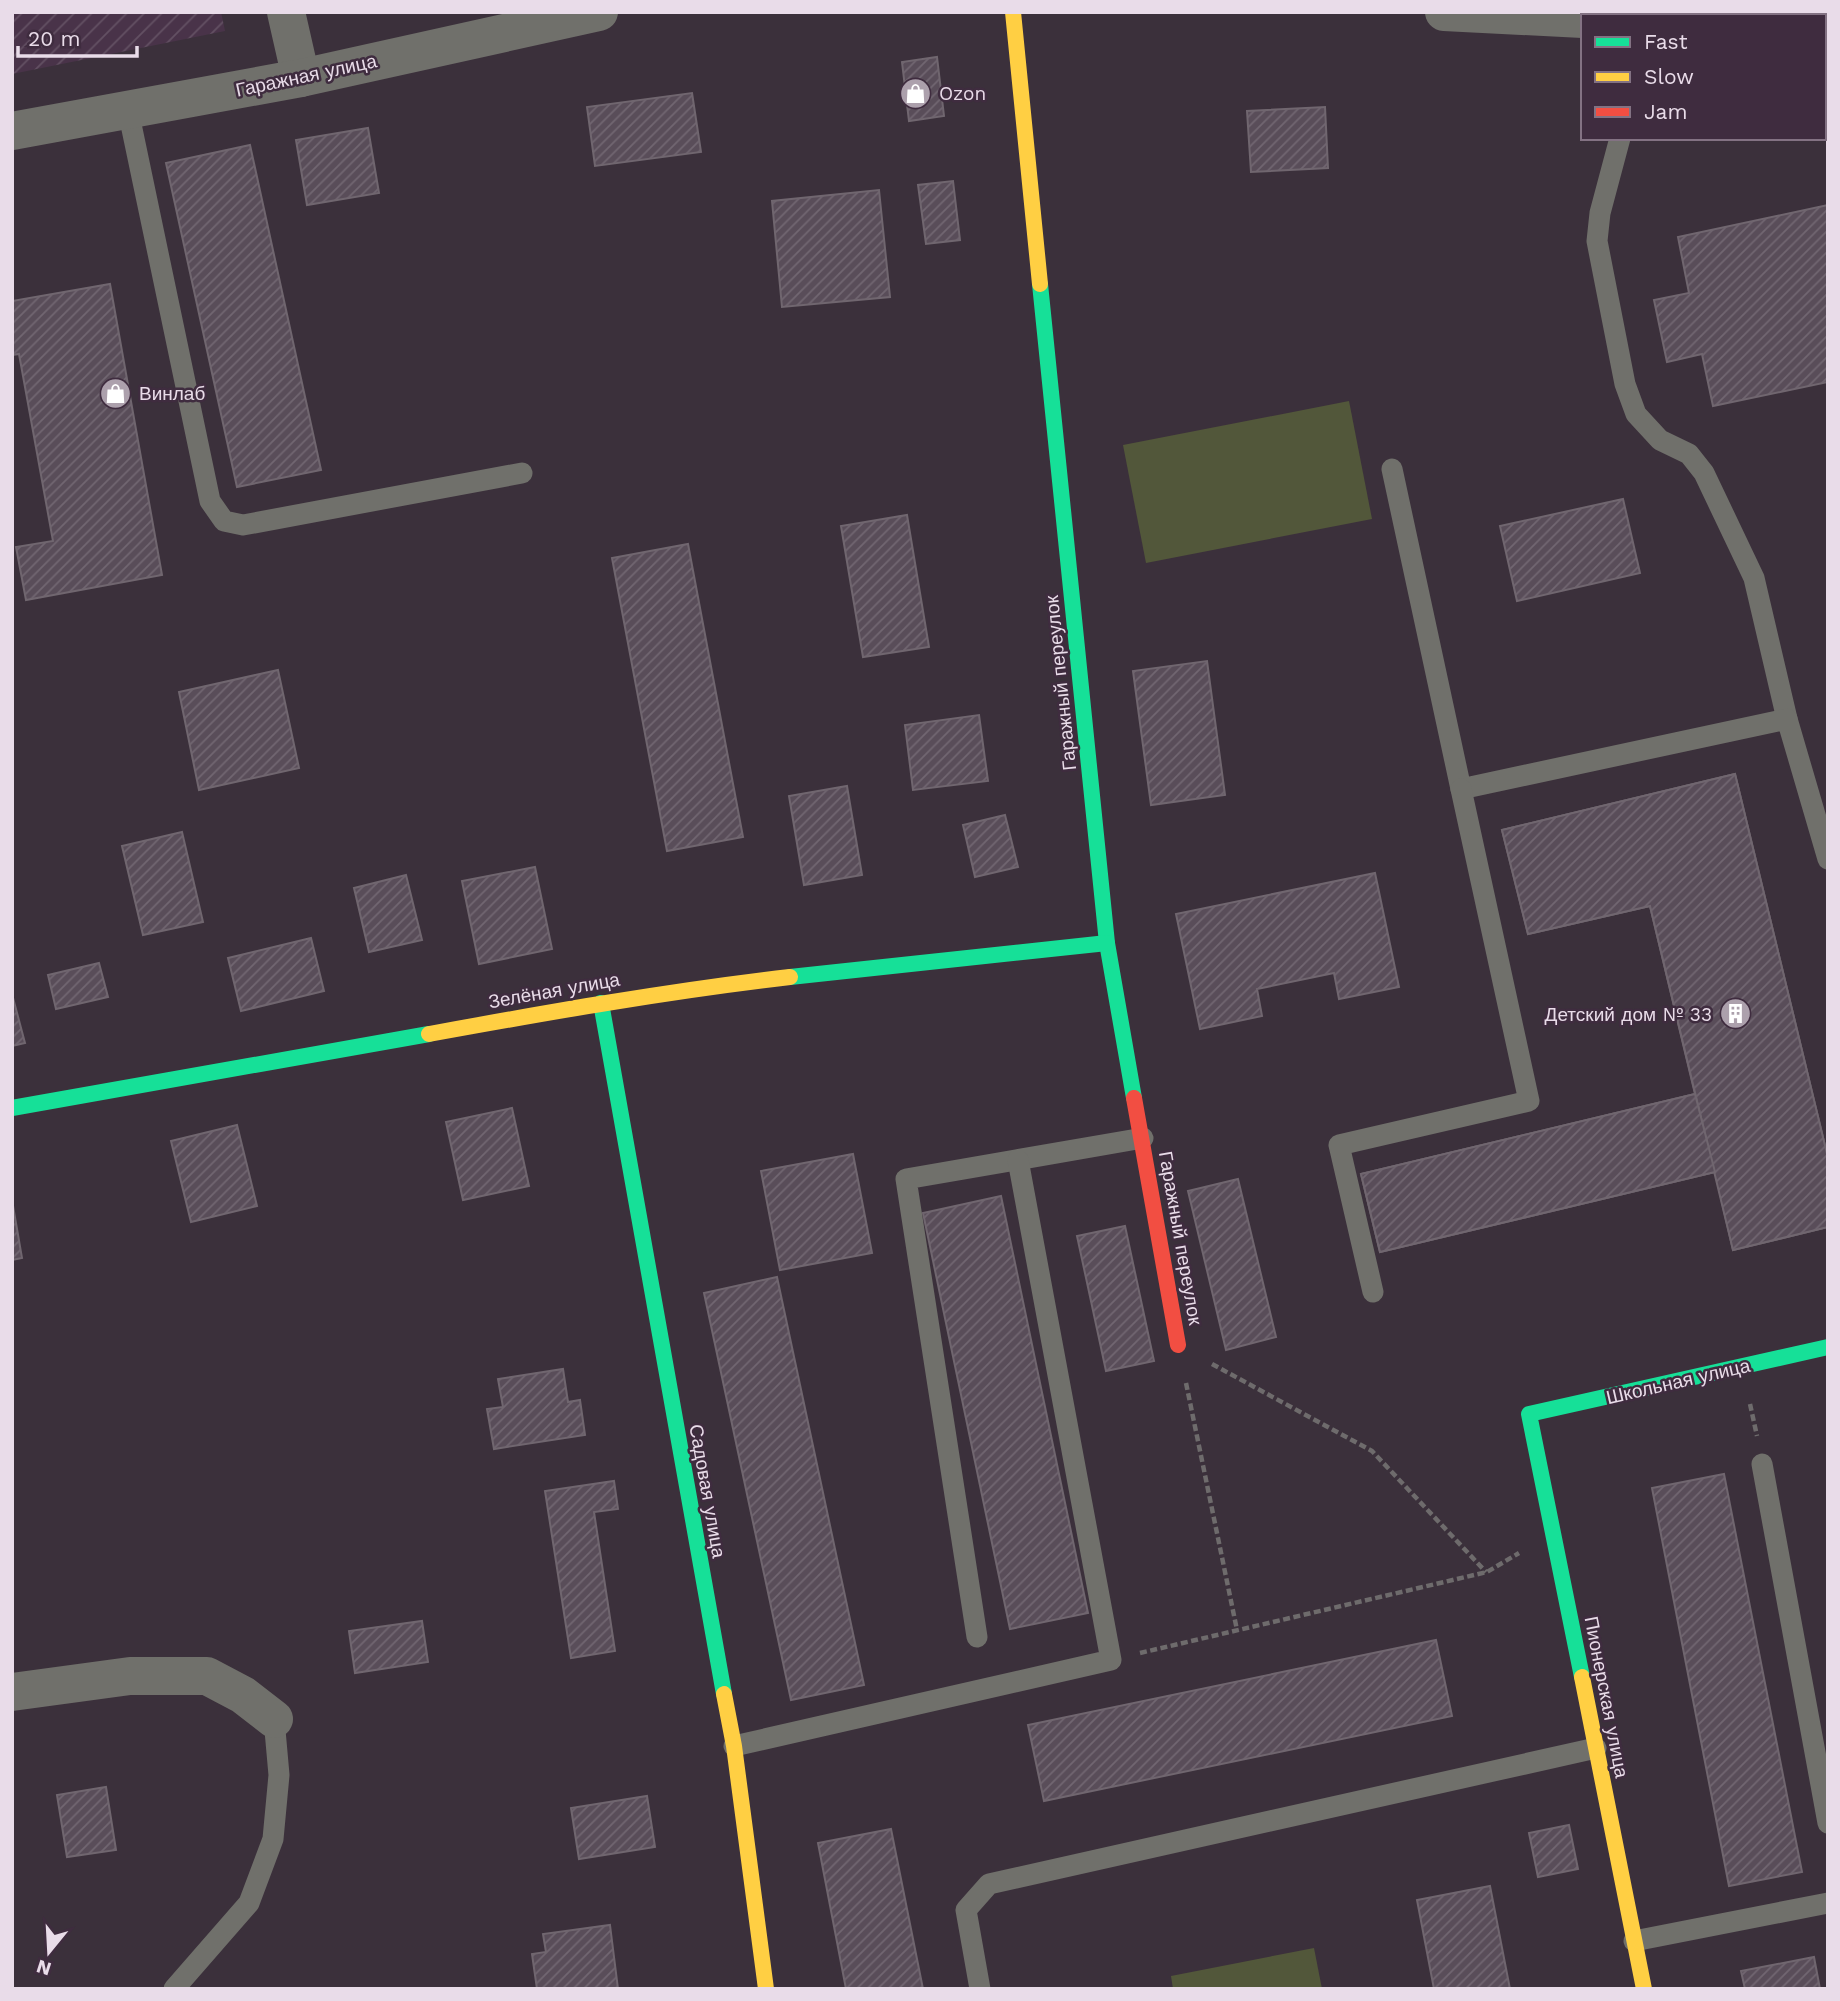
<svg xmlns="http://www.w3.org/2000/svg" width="1840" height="2001" font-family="'Work Sans',sans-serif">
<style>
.industrial{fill:url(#industrial-furrows)}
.grass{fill:#52573a}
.building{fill:url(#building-hatch);stroke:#70666f;stroke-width:2}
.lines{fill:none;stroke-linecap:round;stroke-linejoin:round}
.path{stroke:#6e6b6c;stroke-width:4.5;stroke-dasharray:7 3.5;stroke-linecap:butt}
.lane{stroke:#70706b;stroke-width:21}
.street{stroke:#70706b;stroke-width:38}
.fast{stroke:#16e098;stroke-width:16}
.slow{stroke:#ffcf43;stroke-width:16}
.jam{stroke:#f24e42;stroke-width:16}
.labels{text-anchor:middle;stroke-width:5;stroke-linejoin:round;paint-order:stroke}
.street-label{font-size:19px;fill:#e9dce9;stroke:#3f2c3f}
.poi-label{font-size:19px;fill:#e9dce9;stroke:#3f2c3f;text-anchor:start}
</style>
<defs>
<pattern id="industrial-furrows" width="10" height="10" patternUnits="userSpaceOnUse" patternTransform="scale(1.75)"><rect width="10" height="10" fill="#493349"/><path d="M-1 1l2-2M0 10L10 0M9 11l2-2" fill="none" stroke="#635063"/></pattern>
<pattern id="building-hatch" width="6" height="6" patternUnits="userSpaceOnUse" patternTransform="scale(1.75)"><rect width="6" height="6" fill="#594d59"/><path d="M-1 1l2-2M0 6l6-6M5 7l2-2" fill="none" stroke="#716671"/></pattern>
</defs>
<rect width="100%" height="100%" fill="#3b303b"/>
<polygon class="industrial" points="12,12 221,12 225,31 12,74"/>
<g class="grass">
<polygon points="1349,401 1372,519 1146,563 1123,445"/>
<polygon points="1314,1948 1322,1989 1173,1989 1171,1976"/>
</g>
<g class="building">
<polygon points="937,57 944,116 909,121 902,62"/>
<polygon points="692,93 701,152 595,166 587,107"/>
<polygon points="1325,107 1328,168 1251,172 1247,111"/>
<polygon points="368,128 379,193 307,205 296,140"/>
<polygon points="250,145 321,470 237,487 166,163"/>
<polygon points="953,181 960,240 926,244 918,185"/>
<polygon points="879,190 890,297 782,307 772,201"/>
<polygon points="1828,205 1828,382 1713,406 1702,354 1667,362 1654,300 1689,293 1678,237"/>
<polygon points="110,284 162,575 26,600 16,547 53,541 19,354 12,355 12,301"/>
<polygon points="1623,499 1640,573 1517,601 1500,526"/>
<polygon points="907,515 929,647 863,657 841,526"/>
<polygon points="688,544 743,837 667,851 612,558"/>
<polygon points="1207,661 1225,795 1151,805 1133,671"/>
<polygon points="278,670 299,768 199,790 179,692"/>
<polygon points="979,715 988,781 913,790 905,725"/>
<polygon points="1735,774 1828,1158 1828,1227 1733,1250 1715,1172 1380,1252 1361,1174 1695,1094 1650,906 1528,934 1502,830"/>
<polygon points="1735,774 1828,1158 1828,1227 1733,1250 1650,906 1528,934 1502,830"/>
<polygon points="847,786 862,875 804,885 789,796"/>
<polygon points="1005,815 1018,867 975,877 963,825"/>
<polygon points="182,832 203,922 143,935 122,846"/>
<polygon points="535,867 552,949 479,964 462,881"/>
<polygon points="1375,873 1399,987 1339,999 1334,973 1257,989 1262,1016 1200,1029 1176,914"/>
<polygon points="406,875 422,940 369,952 354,888"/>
<polygon points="311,938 324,991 241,1011 228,958"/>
<polygon points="99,963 108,997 56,1009 48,975"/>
<polygon points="12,994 25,1043 12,1046"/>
<polygon points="1695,1094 1715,1172 1380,1252 1361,1174"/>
<polygon points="512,1108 529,1186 463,1200 446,1122"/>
<polygon points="237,1125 257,1206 191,1222 171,1141"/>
<polygon points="853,1154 872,1253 780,1270 761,1171"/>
<polygon points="1238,1179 1276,1337 1226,1350 1188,1191"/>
<polygon points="1001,1196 1088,1613 1010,1629 923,1213"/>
<polygon points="12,1200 22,1258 12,1260"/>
<polygon points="1125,1226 1154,1361 1106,1371 1077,1236"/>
<polygon points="777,1277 864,1685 791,1700 704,1293"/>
<polygon points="563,1369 568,1402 580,1400 585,1435 494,1449 487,1409 503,1407 498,1379"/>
<polygon points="1724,1474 1802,1872 1729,1886 1652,1488"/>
<polygon points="614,1481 618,1509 594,1512 615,1651 571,1658 545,1491"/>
<polygon points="422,1621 428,1662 355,1673 349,1631"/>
<polygon points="1436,1640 1452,1716 1044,1801 1028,1725"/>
<polygon points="106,1787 116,1850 67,1857 57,1795"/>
<polygon points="647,1796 655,1847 579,1859 571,1808"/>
<polygon points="1569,1825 1578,1869 1538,1877 1529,1833"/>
<polygon points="891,1829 923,1989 846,1989 818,1843"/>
<polygon points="1490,1886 1510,1989 1434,1989 1417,1900"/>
<polygon points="610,1925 618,1989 537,1989 532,1954 546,1952 543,1934"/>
<polygon points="1814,1957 1820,1989 1745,1989 1741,1971"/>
</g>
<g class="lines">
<g class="path">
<polyline points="1212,1364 1372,1451 1486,1572"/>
<polyline points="1186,1383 1237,1630"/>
<polyline points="1750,1404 1757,1436"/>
<polyline points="1140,1653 1487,1572 1519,1553"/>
</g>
<g class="lane">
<polyline points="128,110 210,501 224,521 243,525 522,473"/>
<polyline points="1620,138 1600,213 1597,241 1625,384 1636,414 1660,440 1689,454 1704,473 1754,578 1787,719"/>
<polyline points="1392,469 1461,789 1787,719 1828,859"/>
<polyline points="1373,1292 1339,1145 1529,1101 1461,789"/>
<polyline points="1762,1464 1828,1823"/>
<polyline points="977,1637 906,1179 1143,1138"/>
<polyline points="734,1746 1111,1660 1018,1160"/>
<polyline points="1634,1941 1828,1903"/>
<polyline points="174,1989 249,1903 273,1839 279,1775 274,1719"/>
<polyline points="980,1989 966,1910 989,1884 1596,1748"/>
</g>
<g class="street">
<polyline points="286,12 301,78"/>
<polyline points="1444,12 1583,19"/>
<polyline points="1824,31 1828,31"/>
<polyline points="12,131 301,78 599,12"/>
<polyline points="12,1692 130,1676 207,1676 243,1695 274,1719"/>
</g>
<g class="fast">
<polyline points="1040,284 1107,943 1134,1098"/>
<polyline points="790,977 1107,943"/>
<polyline points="601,1003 724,1694"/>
<polyline points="12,1108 429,1034"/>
<polyline points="1582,1677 1529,1414 1828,1347"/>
</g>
<g class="slow">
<polyline points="1013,12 1040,284"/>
<path d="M 429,1034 C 550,1012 669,991 790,977"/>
<polyline points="1582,1677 1644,1989"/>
<polyline points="724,1694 734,1746 766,1989"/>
</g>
<polyline class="jam" points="1134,1098 1178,1345"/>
</g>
<defs>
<symbol id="shop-disc" viewBox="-11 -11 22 22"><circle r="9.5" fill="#aca0ac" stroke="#3f2c3f"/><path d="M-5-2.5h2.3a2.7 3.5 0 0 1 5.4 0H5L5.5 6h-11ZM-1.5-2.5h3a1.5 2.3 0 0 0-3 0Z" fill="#fff"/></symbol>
<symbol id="building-disc" viewBox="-11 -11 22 22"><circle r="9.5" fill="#aca0ac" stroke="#3f2c3f"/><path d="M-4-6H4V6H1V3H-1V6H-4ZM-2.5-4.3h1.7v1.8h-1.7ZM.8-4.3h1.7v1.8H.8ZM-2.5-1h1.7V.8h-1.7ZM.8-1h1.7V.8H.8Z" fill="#fff"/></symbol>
</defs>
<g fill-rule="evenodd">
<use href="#shop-disc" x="898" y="76" width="35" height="35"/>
<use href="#shop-disc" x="98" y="376" width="35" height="35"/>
<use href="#building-disc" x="1718" y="996" width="35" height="35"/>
</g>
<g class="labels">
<g class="street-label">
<text transform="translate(306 75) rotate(-12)" y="7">Гаражная улица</text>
<text transform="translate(1060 683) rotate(-96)" y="7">Гаражный переулок</text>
<text transform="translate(554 990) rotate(-10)" y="7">Зелёная улица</text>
<text transform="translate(1181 1238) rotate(80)" y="7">Гаражный переулок</text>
<text transform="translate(1678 1381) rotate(-13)" y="7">Школьная улица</text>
<text transform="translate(708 1491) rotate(80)" y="7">Садовая улица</text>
<text transform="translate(1607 1697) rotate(79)" y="7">Пионерская улица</text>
</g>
<g class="poi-label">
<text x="939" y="100">Ozon</text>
<text x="139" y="400">Винлаб</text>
<text x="1712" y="1021" text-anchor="end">Детский дом № 33</text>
</g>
</g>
<rect width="1840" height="2001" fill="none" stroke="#e9dce9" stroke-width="28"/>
<rect x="1581" y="14" width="245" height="126" fill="#3f2c3f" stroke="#837283" stroke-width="2"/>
<rect x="1595" y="37" width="35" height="10" fill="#16e098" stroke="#837283" stroke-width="2"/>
<text x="1644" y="49" font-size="21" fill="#e9dce9">Fast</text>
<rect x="1595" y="72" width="35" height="10" fill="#ffcf43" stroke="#837283" stroke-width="2"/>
<text x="1644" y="84" font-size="21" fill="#e9dce9">Slow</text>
<rect x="1595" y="107" width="35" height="10" fill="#f24e42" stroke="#837283" stroke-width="2"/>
<text x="1644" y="119" font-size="21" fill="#e9dce9">Jam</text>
<g transform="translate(49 1952) rotate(198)" stroke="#3f2c3f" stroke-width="5" paint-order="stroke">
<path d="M0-5L12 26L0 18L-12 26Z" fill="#e9dce9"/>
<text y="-10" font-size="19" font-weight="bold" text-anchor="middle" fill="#e9dce9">N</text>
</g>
<path d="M18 46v10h119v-10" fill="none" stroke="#e9dce9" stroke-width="3.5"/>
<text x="28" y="46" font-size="21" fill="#e9dce9" stroke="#3f2c3f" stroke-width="5" paint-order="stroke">20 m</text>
</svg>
